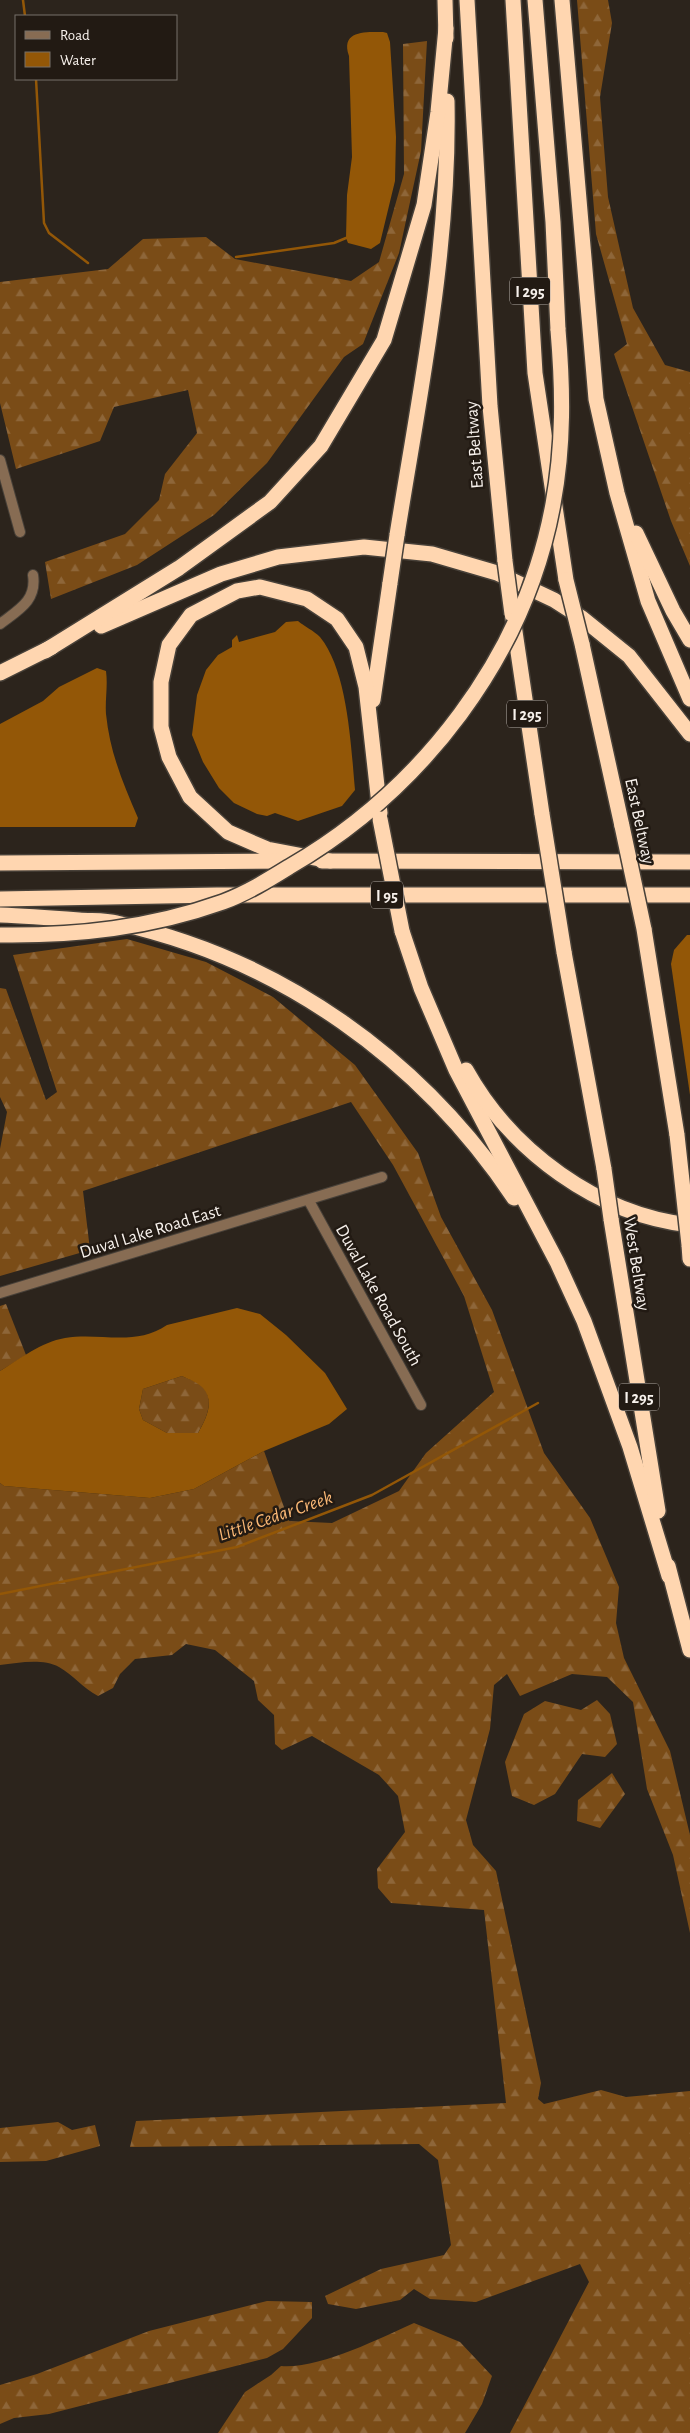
<svg xmlns="http://www.w3.org/2000/svg" width="690" height="2433" font-family="'Alegreya Sans',sans-serif">
<style>
.forest{fill:url(#forest-firs)}
.water{fill:#935707;fill-rule:evenodd}
.lines{fill:none;stroke-linecap:round;stroke-linejoin:round}
.stream{stroke:#935707;stroke-width:2.5}
.minor-casing{stroke:#484139;stroke-width:12}
.motorway-casing{stroke:#484139;stroke-width:18}
.minor{stroke:#876c53;stroke-width:10}
.motorway{stroke:#ffd6b0;stroke-width:15}
.motorway-bridge-casing{stroke:#484139;stroke-width:18;stroke-linecap:butt}
.motorway-bridge{stroke:#ffd6b0;stroke-width:15}
.labels{text-anchor:middle;stroke-width:5;stroke-linejoin:round;paint-order:stroke}
.shield{fill:#221a13;stroke:#b7b0ab;stroke-width:1}
.shield-label{font-size:16px;font-weight:bold;fill:#f7f1ec}
.street-label{font-size:18px;fill:#f7f1ec;stroke:#221a13}
.water-label{font-size:19px;font-style:italic;fill:#fcb976;stroke:#221a13}
</style>
<defs>
<pattern id="forest-firs" width="22" height="20" patternUnits="userSpaceOnUse" patternTransform="scale(1.25)"><rect width="22" height="20" fill="#7a4c17"/><path d="M5 1l3.5 6h-7zM16 11l3.5 6h-7z" fill="#8e6639"/></pattern>
</defs>
<rect width="100%" height="100%" fill="#2c241c"/>
<g class="forest">
<polygon points="577,0 608,0 612,23 600,97 608,197 633,308 665,365 690,372 690,566 671,521 614,354 627,344 596,234"/>
<polygon points="427,41 421,151 399,253 363,344 344,357 267,463 214,515 137,565 51,599 45,562 125,534 159,500 165,474 197,433 188,390 114,407 100,441 16,469 0,403 0,282 108,269 143,239 206,237 235,259 351,281 379,262 404,174 403,44"/>
<path d="M 127,939 L 206,962 L 273,997 L 355,1065 L 418,1153 L 441,1217 L 492,1310 L 544,1453 L 590,1518 L 619,1587 L 616,1623 L 624,1658 L 670,1751 L 690,1835 L 690,1933 L 673,1855 L 647,1789 L 633,1702 L 607,1677 L 572,1674 L 520,1696 L 507,1674 L 494,1685 L 490,1729 L 466,1820 L 473,1845 L 496,1871 L 541,2083 L 538,2099 L 544,2104 L 601,2090 L 626,2097 L 690,2091 L 690,2433 L 510,2433 L 589,2282 L 580,2264 L 476,2302 L 430,2299 L 414,2289 L 400,2300 L 356,2309 L 328,2304 L 325,2296 L 381,2269 L 444,2255 L 451,2245 L 438,2160 L 419,2144 L 130,2147 L 136,2121 L 506,2103 L 484,1910 L 391,1903 L 378,1888 L 377,1869 L 405,1832 L 398,1796 L 379,1775 L 312,1736 L 282,1750 L 275,1744 L 274,1715 L 258,1700 L 254,1681 L 215,1650 L 186,1644 L 172,1655 L 135,1659 L 120,1674 L 113,1688 L 98,1696 C 83,1688 73,1675 59,1667 C 42,1658 18,1663 0,1665 L 0,1483 L 4,1486 L 150,1498 L 194,1489 L 264,1451 L 289,1521 L 332,1523 L 399,1491 L 426,1453 L 494,1392 L 464,1296 L 393,1165 L 351,1102 L 83,1191 L 90,1250 L 0,1276 L 0,1149 L 7,1112 L 0,1097 L 0,988 L 6,989 L 46,1100 L 57,1092 L 13,955 Z"/>
<polygon points="6,1304 26,1355 0,1371 0,1306"/>
<path d="M 182,1376 C 188,1379 199,1382 203,1387 C 215,1401 206,1419 198,1433 L 167,1433 L 143,1420 L 139,1409 L 143,1389 Z"/>
<polygon points="597,1700 610,1714 617,1744 605,1757 582,1754 555,1794 534,1805 512,1796 505,1762 524,1714 545,1701 581,1710"/>
<polygon points="612,1773 625,1794 600,1828 577,1821 578,1800"/>
<polygon points="58,2122 72,2130 95,2125 100,2146 46,2161 0,2162 0,2128"/>
<polygon points="267,2301 312,2302 312,2318 283,2349 267,2358 49,2414 14,2418 0,2424 0,2385 37,2374 149,2331"/>
<path d="M 414,2323 L 460,2342 L 492,2376 L 482,2404 L 465,2433 L 218,2433 L 245,2392 L 271,2375 L 281,2366 C 320,2369 378,2339 414,2323 Z"/>
</g>
<g class="water">
<path d="M 383,32 L 387,33 L 390,42 L 396,137 L 395,181 L 380,243 L 371,249 L 348,243 L 346,238 L 347,195 L 352,157 L 349,56 C 340,30 366,32 383,32 Z"/>
<path d="M 298,621 C 304,626 314,631 320,637 C 348,671 351,747 355,790 L 342,806 L 298,821 L 275,813 L 267,816 L 257,814 L 234,803 L 219,788 L 203,762 L 192,735 L 197,695 L 206,670 L 218,655 L 232,647 L 232,640 L 237,635 L 239,642 L 275,632 L 286,622 Z"/>
<path d="M 97,668 L 106,671 C 108,686 105,700 106,714 C 110,753 123,783 138,818 L 135,827 L 0,827 L 0,724 L 43,701 L 59,687 Z"/>
<polygon points="687,935 690,935 690,1095 671,964 674,950"/>
<path d="M 237,1308 L 260,1314 L 286,1335 L 325,1373 L 347,1409 L 329,1424 L 264,1451 L 194,1489 L 150,1498 L 4,1486 L 0,1483 L 0,1371 C 20,1359 41,1342 65,1338 C 100,1332 135,1347 167,1325 ZM 182,1376 C 188,1379 199,1383 203,1388 C 215,1402 206,1419 198,1433 L 167,1433 L 143,1420 L 139,1409 L 143,1389 Z"/>
</g>
<g class="lines">
<g class="stream">
<polyline points="23,0 25,16"/>
<polyline points="36,79 44,223 49,233 88,263"/>
<polyline points="236,257 334,243 346,238"/>
<polyline points="0,1594 237,1547 372,1495 538,1403"/>
</g>
<defs>
<g id="minor">
<polyline points="0,460 20,532"/>
<path d="M 0,624 C 18,610 37,601 33,575"/>
<polyline points="309,1201 421,1405"/>
<polyline points="0,1293 382,1177"/>
</g>
<g id="motorway">
<polyline points="445,0 446,38"/>
<polyline points="467,0 490,406 505,561"/>
<polyline points="513,0 535,373 566,580"/>
<polyline points="535,0 553,222 558,330"/>
<polyline points="562,0 596,399 617,493 648,601 690,699"/>
<polyline points="636,533 673,611 690,640"/>
<path d="M 397,535 C 420,391 450,247 447,101"/>
<polyline points="513,618 542,814"/>
<polyline points="101,626 221,574 278,557 364,547 432,554 497,573 554,600 582,618 629,656 690,734"/>
<polyline points="582,644 622,826"/>
<polyline points="45,651 179,568 270,502 321,446 384,340 424,205 438,112 446,28"/>
<polyline points="0,673 52,647"/>
<polyline points="373,700 390,583"/>
<polyline points="322,861 690,862"/>
<polyline points="330,861 267,849 228,832 190,797 169,757 161,727 161,682 169,645 191,615 237,591 260,587 307,599 337,619 356,647 366,687 380,813"/>
<polyline points="0,863 299,861"/>
<polyline points="0,899 217,895 690,895"/>
<path d="M 0,915 C 26,916 53,918 79,920 C 92,921 105,920 117,923 C 281,959 421,1059 514,1198"/>
<polyline points="644,929 677,1135"/>
<polyline points="402,931 421,988 456,1070 557,1262 584,1321 630,1447 669,1576"/>
<polyline points="564,952 604,1169"/>
<path d="M 466,1070 C 511,1151 598,1215 690,1225"/>
<polyline points="611,1219 658,1511"/>
<polyline points="689,1245 690,1259"/>
<polyline points="668,1566 690,1650"/>
</g>
</defs>
<use href="#minor" class="minor-casing"/>
<use href="#motorway" class="motorway-casing"/>
<use href="#minor" class="minor"/>
<use href="#motorway" class="motorway"/>
<defs>
<g id="motorway-bridge">
<polyline points="505,561 512,614"/>
<polyline points="566,580 582,644"/>
<polyline points="390,583 397,535"/>
<polyline points="542,814 564,952"/>
<polyline points="380,819 402,931"/>
<polyline points="622,826 644,929"/>
<path d="M 0,935 C 77,936 150,928 223,902 C 247,893 268,880 289,867 C 422,790 525,657 553,504 C 564,445 563,389 558,330"/>
<polyline points="677,1135 689,1245"/>
<polyline points="604,1169 611,1219"/>
</g>
</defs>
<use href="#motorway-bridge" class="motorway-bridge-casing"/>
<use href="#motorway-bridge" class="motorway-bridge"/>
</g>
<g class="labels">
<g class="shield">
<rect x="510" y="277.5" width="40" height="27" rx="4"/>
<rect x="507" y="700.5" width="40" height="27" rx="4"/>
<rect x="371" y="881.5" width="32" height="27" rx="4"/>
<rect x="619" y="1383.5" width="40" height="27" rx="4"/>
</g>
<g class="shield-label">
<text x="530" y="297">I 295</text>
<text x="527" y="720">I 295</text>
<text x="387" y="901">I 95</text>
<text x="639" y="1403">I 295</text>
</g>
<g class="street-label">
<text transform="translate(474 445) rotate(-94)" y="6">East Beltway</text>
<text transform="translate(640 821) rotate(78)" y="6">East Beltway</text>
<text transform="translate(150 1231) rotate(-17)" y="6">Duval Lake Road East</text>
<text transform="translate(637 1264) rotate(81)" y="6">West Beltway</text>
<text transform="translate(379 1295) rotate(61)" y="6">Duval Lake Road South</text>
</g>
<g class="water-label">
<text transform="translate(275 1515) rotate(-19)" y="7">Little Cedar Creek</text>
</g>
</g>
<rect x="15" y="15" width="162" height="65" fill="#221a13" stroke="#77706a"/>
<rect x="25" y="31" width="25" height="8" fill="#876c53" stroke="#77706a"/>
<text x="60" y="40" font-size="15" fill="#f7f1ec">Road</text>
<rect x="25" y="52" width="25" height="15" fill="#935707" stroke="#77706a"/>
<text x="60" y="65" font-size="15" fill="#f7f1ec">Water</text>
</svg>
